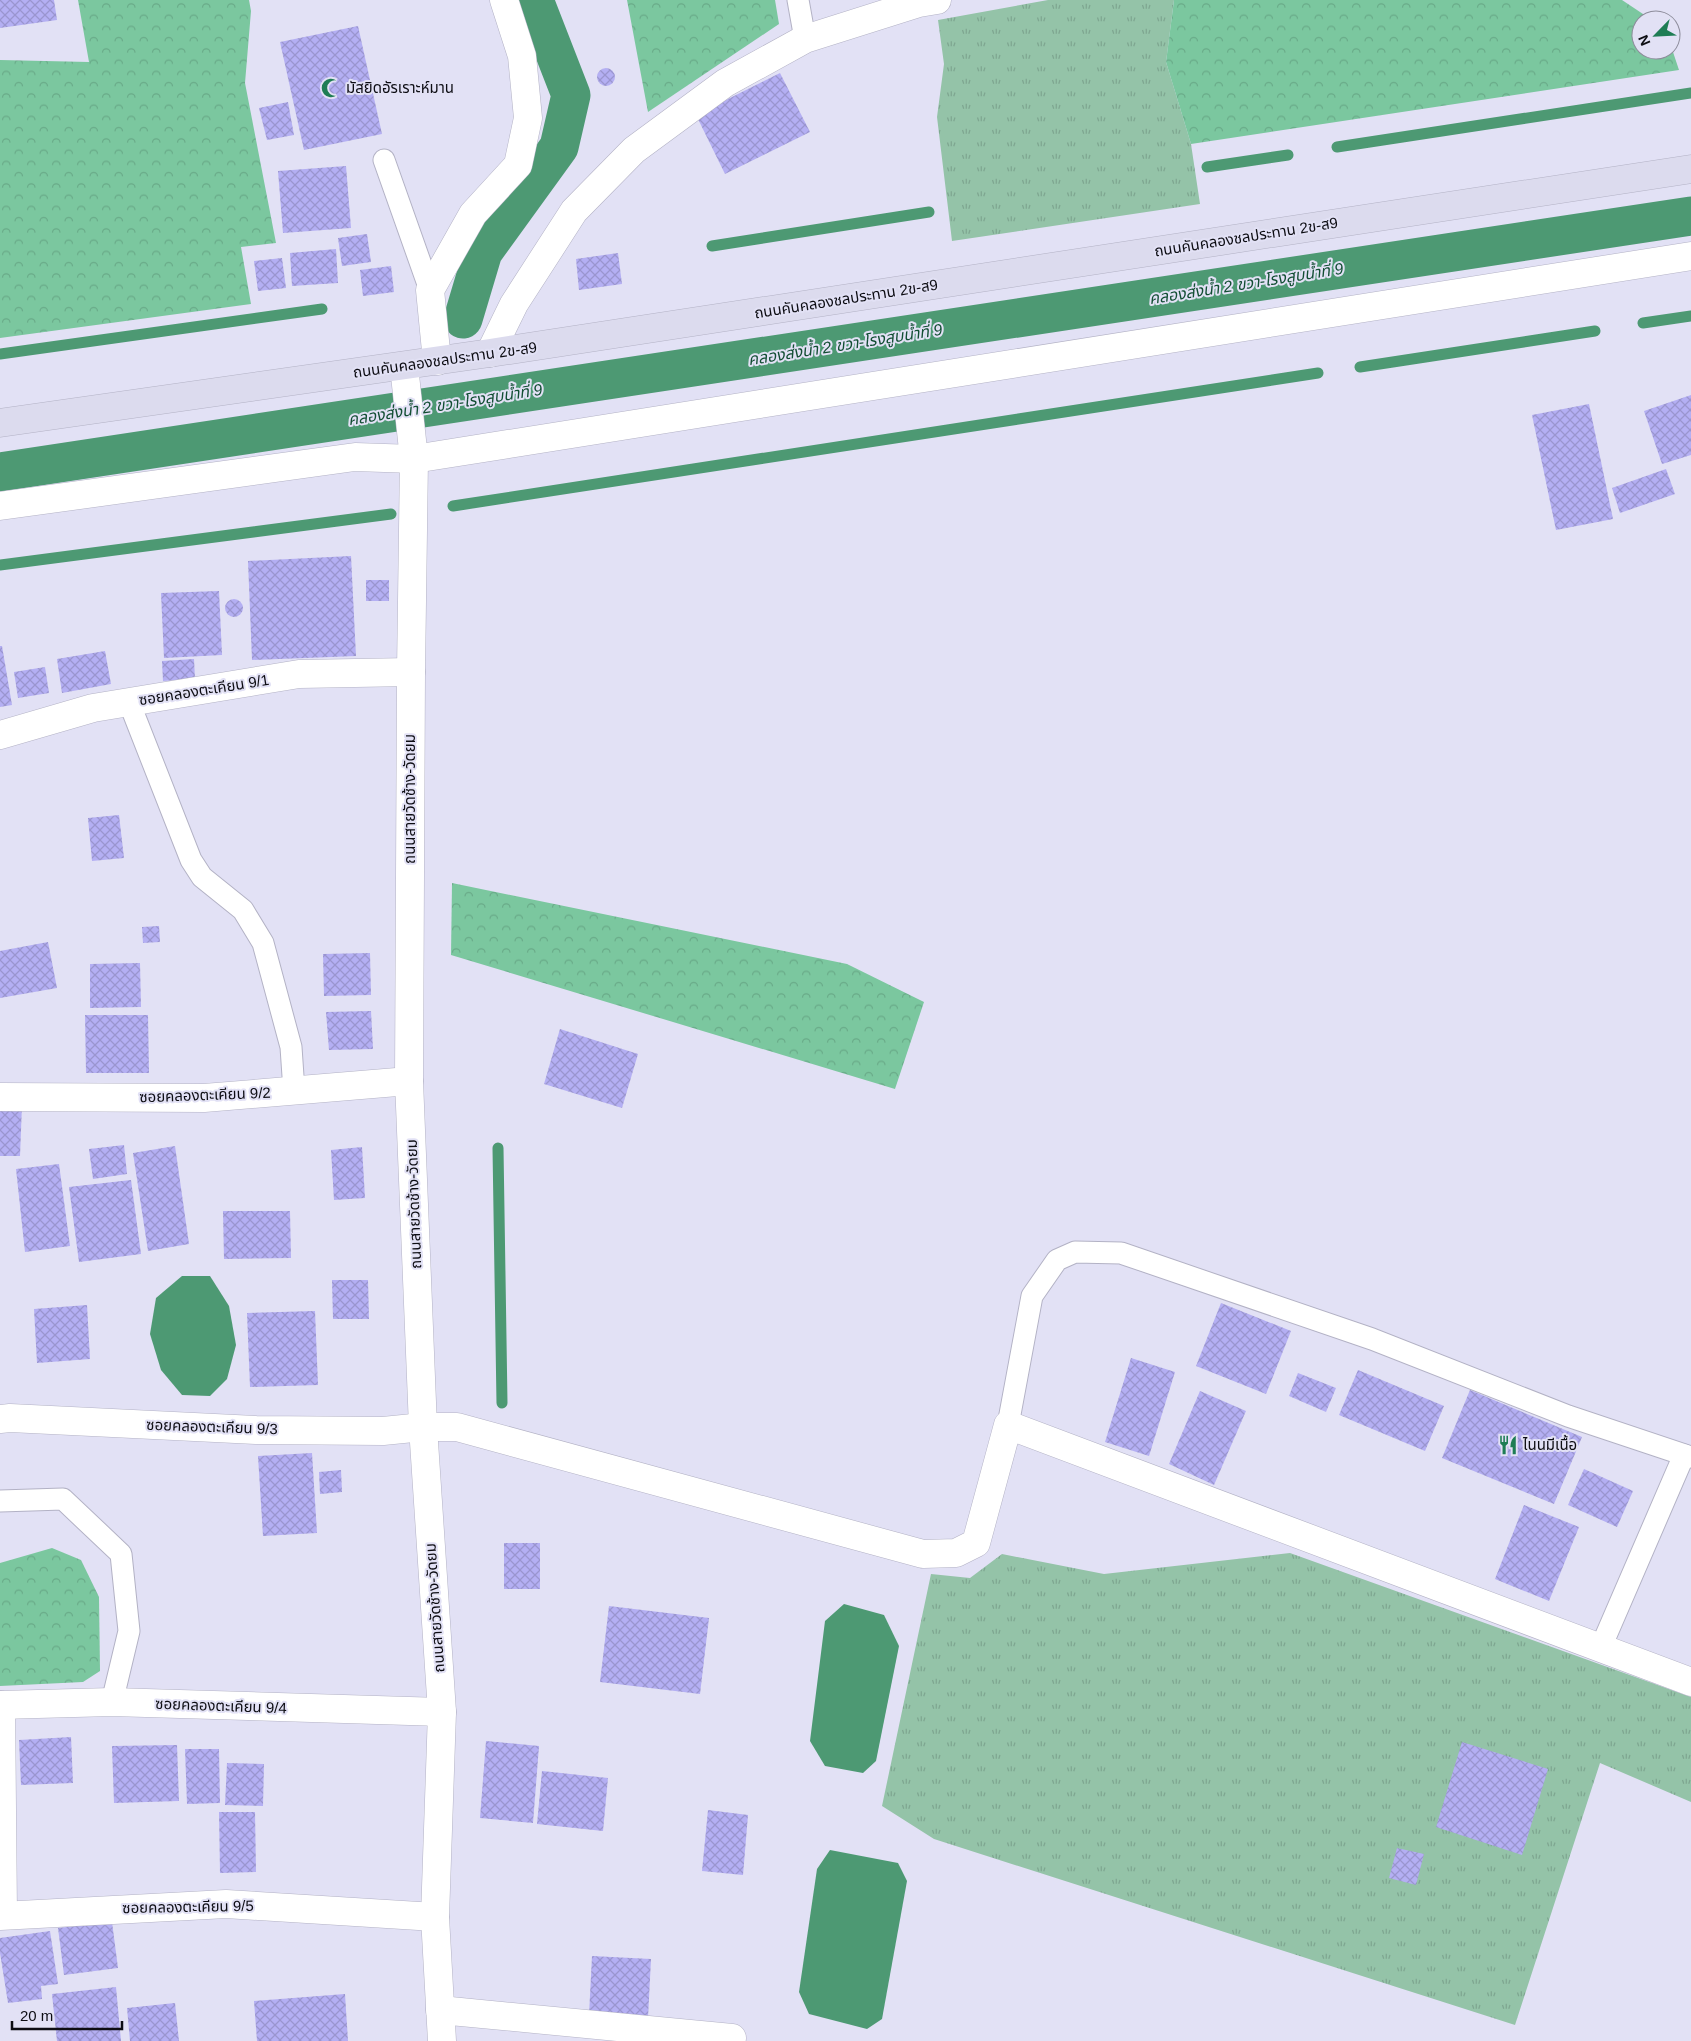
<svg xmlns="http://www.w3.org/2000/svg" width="1691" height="2041" font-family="Arial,'Noto Sans Thai',sans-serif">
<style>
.grass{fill:url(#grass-tufts)}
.forest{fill:url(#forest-crowns)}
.water{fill:#4d9973}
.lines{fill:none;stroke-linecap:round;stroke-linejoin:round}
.stream{stroke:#4d9973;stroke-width:11}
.canal{stroke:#4d9973;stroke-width:39}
.building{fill:url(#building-cross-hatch)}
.lane-casing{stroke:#b3b2c5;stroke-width:23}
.street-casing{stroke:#b3b2c5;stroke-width:29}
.secondary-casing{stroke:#b3b2c5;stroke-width:29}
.lane{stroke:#fff;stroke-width:21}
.street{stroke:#fff;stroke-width:28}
.secondary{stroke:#dcdbee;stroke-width:28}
.labels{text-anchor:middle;stroke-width:4;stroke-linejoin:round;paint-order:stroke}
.poi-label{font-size:15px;fill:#0d0d13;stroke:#e2e1f5;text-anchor:start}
.street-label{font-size:15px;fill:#0d0d13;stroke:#e2e1f5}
.water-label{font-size:16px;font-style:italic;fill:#124e33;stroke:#e2e1f5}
</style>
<defs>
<pattern id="grass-tufts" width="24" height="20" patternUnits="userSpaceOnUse" patternTransform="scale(1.25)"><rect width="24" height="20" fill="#94c3a8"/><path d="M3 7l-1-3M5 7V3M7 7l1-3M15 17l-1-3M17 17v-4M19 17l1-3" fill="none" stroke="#7ea690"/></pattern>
<pattern id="forest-crowns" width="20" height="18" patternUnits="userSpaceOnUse" patternTransform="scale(1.25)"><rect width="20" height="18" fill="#7bc79f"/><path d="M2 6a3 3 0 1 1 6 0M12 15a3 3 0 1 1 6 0" fill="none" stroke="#69aa88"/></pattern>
<pattern id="building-cross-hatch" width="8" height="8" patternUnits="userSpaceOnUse" patternTransform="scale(1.25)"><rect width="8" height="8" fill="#b4aff3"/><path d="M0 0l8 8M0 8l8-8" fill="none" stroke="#9a95cf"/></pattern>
</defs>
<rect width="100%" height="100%" fill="#e2e1f5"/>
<g class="grass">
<polygon points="1048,0 1174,0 1166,62 1191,144 1200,204 952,241 937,117 944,64 938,20"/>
<polygon points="1290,1553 1691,1697 1691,1802 1600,1763 1515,2025 934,1839 882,1806 931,1574 970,1578 1002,1554 1104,1574"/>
</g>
<g class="forest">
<polygon points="78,0 249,0 251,11 245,83 276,243 241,247 251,304 0,338 0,60 89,62"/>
<polygon points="627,0 775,0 779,24 648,112"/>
<polygon points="1174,0 1622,0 1652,20 1641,20 1641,50 1671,50 1671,46 1679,70 1191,144 1166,62"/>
<polygon points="452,883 847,964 924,1002 895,1089 451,955"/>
<polygon points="52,1548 81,1560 99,1597 100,1671 83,1682 0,1686 0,1563"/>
</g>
<g class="water">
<polygon points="182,1276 210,1276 229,1306 236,1345 227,1379 210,1396 182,1395 161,1370 150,1334 156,1298"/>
<polygon points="844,1604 884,1615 899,1646 876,1761 863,1773 825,1766 810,1741 825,1621"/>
<polygon points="830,1850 898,1863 907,1881 882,2019 867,2029 809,2014 799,1992 817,1869"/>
</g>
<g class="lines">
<g class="stream">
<polyline points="1337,147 1691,93"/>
<polyline points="1207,167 1288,155"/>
<polyline points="712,246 929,212"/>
<polyline points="1643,323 1691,316"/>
<polyline points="0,354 322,309"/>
<polyline points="1360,367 1595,331"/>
<polyline points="453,506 1318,373"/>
<polyline points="0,565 391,514"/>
<polyline points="498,1148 502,1403"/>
</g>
<g class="canal">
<polyline points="463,319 483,252 559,147 571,95 534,0"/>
<polyline points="0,472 1691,216"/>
</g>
</g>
<g class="building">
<polygon points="0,0 54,0 57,20 0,28"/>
<polygon points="358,26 382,134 304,150 280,42"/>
<circle cx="606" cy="77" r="9"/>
<polygon points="780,73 810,132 725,174 696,115"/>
<polygon points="288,102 294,135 267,140 259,108"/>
<polygon points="346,166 351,228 283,233 278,171"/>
<polygon points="367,234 371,262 342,266 338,238"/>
<polygon points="336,249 338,283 292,286 290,253"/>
<polygon points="618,253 622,284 579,290 576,259"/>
<polygon points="282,258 286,288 258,291 254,261"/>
<polygon points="391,266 394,292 363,296 360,270"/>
<polygon points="1691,395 1691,455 1662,464 1644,411"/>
<polygon points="1589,404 1613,519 1556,530 1532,415"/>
<polygon points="1666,469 1675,494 1620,513 1612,488"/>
<polygon points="351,556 356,656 252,660 248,561"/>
<rect x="366" y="580" width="23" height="21"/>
<polygon points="219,591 222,655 164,658 161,593"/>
<circle cx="234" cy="608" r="9"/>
<polygon points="0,646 2,646 12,705 0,707"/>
<polygon points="105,651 111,684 62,693 57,659"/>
<polygon points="194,659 195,679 163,681 162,661"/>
<polygon points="45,667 49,693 18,698 14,672"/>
<polygon points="119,815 124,858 92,861 88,818"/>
<polygon points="159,926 160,942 143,943 142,927"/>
<polygon points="48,942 57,988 0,998 0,951"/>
<polygon points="370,953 371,995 324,996 323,954"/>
<polygon points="140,963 141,1007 90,1008 90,964"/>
<polygon points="371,1011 373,1049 329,1050 326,1012"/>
<polygon points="85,1015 148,1015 149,1073 86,1073"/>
<polygon points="560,1029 638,1054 622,1108 544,1084"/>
<polygon points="0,1105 22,1105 20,1156 0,1156"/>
<polygon points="124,1145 127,1174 93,1179 89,1149"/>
<polygon points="175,1146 189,1244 148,1251 133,1153"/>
<polygon points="362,1147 365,1198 334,1200 331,1150"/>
<polygon points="59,1164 70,1246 25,1252 16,1169"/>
<polygon points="131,1180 141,1254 79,1262 69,1187"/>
<polygon points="223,1211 290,1211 291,1258 224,1259"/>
<polygon points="332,1280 368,1280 369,1319 333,1319"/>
<polygon points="1221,1303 1291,1331 1266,1394 1196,1366"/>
<polygon points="87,1305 90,1359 37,1363 34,1309"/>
<polygon points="315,1311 318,1385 250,1387 247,1313"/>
<polygon points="1131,1358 1175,1372 1149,1456 1105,1442"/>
<polygon points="1358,1370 1444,1406 1425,1451 1339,1415"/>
<polygon points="1298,1373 1336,1388 1326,1412 1289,1396"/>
<polygon points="1470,1390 1582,1437 1554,1504 1442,1458"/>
<polygon points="1200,1391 1246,1411 1214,1485 1169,1464"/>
<polygon points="312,1453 317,1533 263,1536 258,1456"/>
<polygon points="1584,1469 1633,1491 1617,1527 1568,1505"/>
<polygon points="341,1470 342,1492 320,1494 319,1472"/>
<polygon points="1524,1505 1579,1527 1549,1601 1495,1579"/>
<rect x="504" y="1543" width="36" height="46"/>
<polygon points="609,1606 709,1618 700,1694 600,1682"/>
<polygon points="71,1737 73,1783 21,1785 19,1740"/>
<polygon points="486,1741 539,1746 533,1823 480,1818"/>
<polygon points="1462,1742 1548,1769 1522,1855 1436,1827"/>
<polygon points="177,1745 179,1801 114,1803 112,1746"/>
<polygon points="185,1749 219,1749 220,1803 187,1804"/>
<polygon points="227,1763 264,1764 263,1806 225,1805"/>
<polygon points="542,1771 608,1778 603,1831 537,1824"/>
<polygon points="708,1810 748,1815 743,1875 702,1871"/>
<polygon points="219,1812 255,1812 256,1872 220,1873"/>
<polygon points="1397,1848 1424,1854 1416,1885 1389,1878"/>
<polygon points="112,1922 118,1968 64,1975 58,1928"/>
<polygon points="50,1931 58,1984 41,1986 42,1999 8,2003 0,1953 0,1938"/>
<polygon points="592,1956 651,1959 648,2018 589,2015"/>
<polygon points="116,1987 121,2041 57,2041 52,1994"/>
<polygon points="345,1994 348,2041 257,2041 254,2001"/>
<polygon points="175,2003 179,2041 130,2041 127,2008"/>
</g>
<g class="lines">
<defs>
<g id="lane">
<polyline points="798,0 805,39"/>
<polyline points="384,160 430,290"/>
<polyline points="129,702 191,860 202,877 243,910 263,943 291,1047 294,1091"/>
<polyline points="1008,1425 1032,1296 1057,1260 1075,1252 1121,1253 1372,1339 1568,1416 1691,1457"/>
<polyline points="0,1501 63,1499 121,1554 129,1631 112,1702"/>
<polyline points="1601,1647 1684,1455"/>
</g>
<g id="street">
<polyline points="490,353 514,304 574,211 634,150 725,83 805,39 919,3 937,0"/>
<polyline points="437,361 430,290 473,214 518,165 528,118 522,56 504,0"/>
<polyline points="404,366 414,459 411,672 409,1081 423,1427 442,1712 435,1917 442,2041"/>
<polyline points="0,506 355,457 414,459 1691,256"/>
<polyline points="0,735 93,708 299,674 411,672"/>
<polyline points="0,1097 204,1098 409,1081"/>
<polyline points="0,1419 10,1418 256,1430 383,1431 423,1427 457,1427 923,1554 956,1553 976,1543 1008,1425 1691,1682"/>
<polyline points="0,1705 112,1702 442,1712"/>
<polyline points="1,1705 3,1915"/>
<polyline points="0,1916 226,1904 435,1917"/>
<polyline points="440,2010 732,2038"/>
</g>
<polyline id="secondary" points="0,423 490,353 1691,169"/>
</defs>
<use href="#lane" class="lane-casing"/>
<use href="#street" class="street-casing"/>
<use href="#secondary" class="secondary-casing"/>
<use href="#lane" class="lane"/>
<use href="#street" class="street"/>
<use href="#secondary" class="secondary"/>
</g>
<defs>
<symbol id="mosque-bare" viewBox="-9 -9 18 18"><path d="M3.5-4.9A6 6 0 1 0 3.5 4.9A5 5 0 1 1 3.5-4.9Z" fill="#1e7d54" stroke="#e2e1f5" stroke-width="2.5" paint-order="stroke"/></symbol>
<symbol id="restaurant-bare" viewBox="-9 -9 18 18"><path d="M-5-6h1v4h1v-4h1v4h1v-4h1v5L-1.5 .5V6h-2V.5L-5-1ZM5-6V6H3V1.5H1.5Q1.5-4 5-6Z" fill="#1e7d54" stroke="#e2e1f5" stroke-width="2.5" paint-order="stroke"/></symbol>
</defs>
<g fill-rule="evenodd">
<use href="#mosque-bare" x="317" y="74" width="28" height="28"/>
<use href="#restaurant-bare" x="1494" y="1431" width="28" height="28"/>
</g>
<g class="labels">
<g class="poi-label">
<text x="346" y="93">มัสยิดอัรเราะห์มาน</text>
<text x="1523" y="1450">ไนนมีเนื้อ</text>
</g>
<g class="street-label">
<text transform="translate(1246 237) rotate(-9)" y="5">ถนนคันคลองชลประทาน 2ข-ส9</text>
<text transform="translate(846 299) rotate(-9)" y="5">ถนนคันคลองชลประทาน 2ข-ส9</text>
<text transform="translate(445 360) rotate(-8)" y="5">ถนนคันคลองชลประทาน 2ข-ส9</text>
<text transform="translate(204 690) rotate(-9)" y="5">ซอยคลองตะเคียน 9/1</text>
<text transform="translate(410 799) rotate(-90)" y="5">ถนนสายวัดช้าง-วัดยม</text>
<text transform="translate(205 1095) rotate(-2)" y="5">ซอยคลองตะเคียน 9/2</text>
<text transform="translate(414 1204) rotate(-92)" y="5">ถนนสายวัดช้าง-วัดยม</text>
<text transform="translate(212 1427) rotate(2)" y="5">ซอยคลองตะเคียน 9/3</text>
<text transform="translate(435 1608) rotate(-94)" y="5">ถนนสายวัดช้าง-วัดยม</text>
<text transform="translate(221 1706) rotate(2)" y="5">ซอยคลองตะเคียน 9/4</text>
<text transform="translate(188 1907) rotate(-1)" y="5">ซอยคลองตะเคียน 9/5</text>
</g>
<g class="water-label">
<text transform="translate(1246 283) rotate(-9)" y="6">คลองส่งน้ำ 2 ขวา-โรงสูบน้ำที่ 9</text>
<text transform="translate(845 344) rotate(-9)" y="6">คลองส่งน้ำ 2 ขวา-โรงสูบน้ำที่ 9</text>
<text transform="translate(445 404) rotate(-9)" y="6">คลองส่งน้ำ 2 ขวา-โรงสูบน้ำที่ 9</text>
</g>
</g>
<g transform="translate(1656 35) rotate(246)"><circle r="24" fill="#e2e1f5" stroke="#8d8c9b"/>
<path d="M0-4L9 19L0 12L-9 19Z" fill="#1e7d54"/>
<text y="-8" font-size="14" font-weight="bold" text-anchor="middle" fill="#0d0d13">N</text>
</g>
<path d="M12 2021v8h110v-8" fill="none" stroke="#0d0d13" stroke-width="2.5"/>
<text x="20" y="2021" font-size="15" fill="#0d0d13" stroke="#e2e1f5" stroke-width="4" paint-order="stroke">20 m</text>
</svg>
